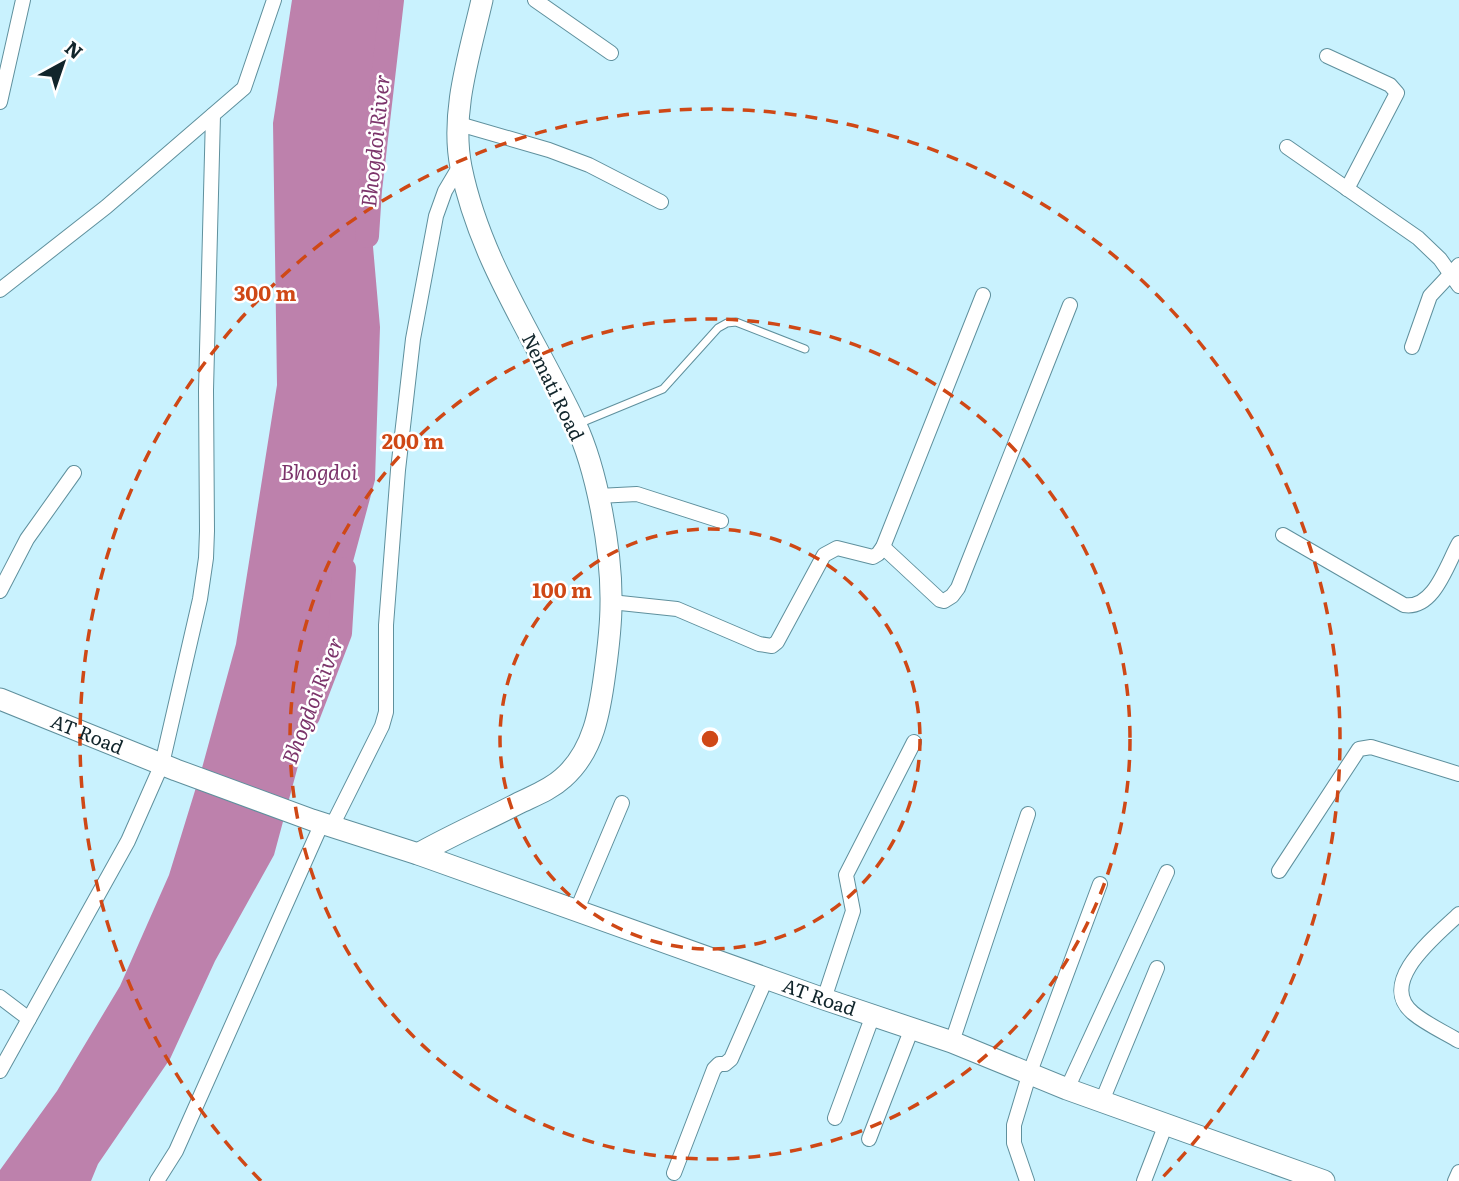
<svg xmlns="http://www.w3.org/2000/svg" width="1459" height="1181" font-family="Literata,serif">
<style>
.water{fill:#bd81ac}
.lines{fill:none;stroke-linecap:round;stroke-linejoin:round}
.river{stroke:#bd81ac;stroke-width:24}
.lane-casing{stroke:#5f909d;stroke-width:9}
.street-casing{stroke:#5f909d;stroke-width:16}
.secondary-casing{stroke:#5f909d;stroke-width:23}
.lane{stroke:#fff;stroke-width:7}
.street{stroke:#fff;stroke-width:14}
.secondary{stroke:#fff;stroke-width:21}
.ring{fill:none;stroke:#cf4816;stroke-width:3.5;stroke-dasharray:12 9}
.labels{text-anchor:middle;stroke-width:5;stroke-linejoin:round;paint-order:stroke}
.street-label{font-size:19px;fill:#11252b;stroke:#fff}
.water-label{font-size:21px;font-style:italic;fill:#7c346b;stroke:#fff}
.centre{fill:#cf4816;stroke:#fff;stroke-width:3.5}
.ring-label{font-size:21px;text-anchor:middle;font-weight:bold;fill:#cf4816;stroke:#fff;stroke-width:5;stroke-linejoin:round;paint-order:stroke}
</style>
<rect width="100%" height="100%" fill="#c9f2fe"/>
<polygon class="water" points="292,0 384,0 374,83 368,189 380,327 375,480 274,855 215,961 170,1059 98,1164 91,1181 0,1181 0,1170 57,1091 120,986 169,875 202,768 236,644 277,385 273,123"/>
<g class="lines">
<g class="river">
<polyline points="367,236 370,190 392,0"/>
<polyline points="308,716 340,633 344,569"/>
</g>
<defs>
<polyline id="lane" points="578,424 663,389 718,328 727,323 736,322 805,349"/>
<g id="street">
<polyline points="535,0 611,53"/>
<polyline points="1327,56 1390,85 1397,93 1347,189"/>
<polyline points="0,102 23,0"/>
<polyline points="459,124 549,150 589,165 661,202"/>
<polyline points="1287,147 1418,238 1440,259 1459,286"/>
<polyline points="0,290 106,207 244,88 274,0"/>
<polyline points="1412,347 1430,296 1459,265"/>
<polyline points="598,496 637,494 721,521"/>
<path d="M 1283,535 L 1404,605 C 1434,610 1447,564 1459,543"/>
<polyline points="883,547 940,600 944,601 952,596 958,588 1070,305"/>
<polyline points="0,591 27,539 74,473"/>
<polyline points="611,602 677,609 759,644 772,646 777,642 824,555 837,548 873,557 878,554 883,547 983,295"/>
<polyline points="332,826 382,726 386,712 386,625 398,470 413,339 436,216 445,191 461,164"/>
<polyline points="1279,871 1359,749 1371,747 1459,774"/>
<polyline points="576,912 622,803"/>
<path d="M 1459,914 C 1437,935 1376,982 1413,1013 C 1426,1024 1444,1032 1459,1041"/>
<polyline points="0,997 29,1019"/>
<polyline points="824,999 853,911 846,875 914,742"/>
<polyline points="952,1042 1028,814"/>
<polyline points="0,1071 128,841 162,764 200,599 206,558 207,531 206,390 213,115"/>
<polyline points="1067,1089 1167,872"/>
<polyline points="1102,1101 1157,968"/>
<polyline points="835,1118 873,1015"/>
<polyline points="869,1139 912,1028"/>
<polyline points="674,1173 714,1069 719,1064 725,1064 731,1059 766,979"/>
<polyline points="157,1181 176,1151 322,823"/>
<polyline points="1027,1181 1014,1143 1014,1125 1030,1072 1100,884"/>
<polyline points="1144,1181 1166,1124"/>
<polyline points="1455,1181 1459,1172"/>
</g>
<g id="secondary">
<path id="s1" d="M 0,699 L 176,770 L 312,820 L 418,854 L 824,999 L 952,1042 L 1067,1089 L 1324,1181"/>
<path d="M 418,854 C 450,836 484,821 517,804 C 533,796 550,790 563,778 C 594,751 600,710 605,672 C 608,650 611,627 611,604 C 612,552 597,469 575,423 C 535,338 480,261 461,167 C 450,112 470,53 482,0"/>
</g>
</defs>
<use href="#lane" class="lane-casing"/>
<use href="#street" class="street-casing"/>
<use href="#secondary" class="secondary-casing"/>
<use href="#lane" class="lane"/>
<use href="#street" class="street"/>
<use href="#secondary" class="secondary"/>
</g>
<g class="ring">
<circle cx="710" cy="739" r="210"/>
<circle cx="710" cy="739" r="420"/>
<path d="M261 1181A630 630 0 1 1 1159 1181"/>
</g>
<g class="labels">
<g class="street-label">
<text transform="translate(553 387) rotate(64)" y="7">Nemati Road</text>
<text dy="7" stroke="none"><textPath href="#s1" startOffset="94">AT Road</textPath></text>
<text dy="7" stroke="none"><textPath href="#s1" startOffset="872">AT Road</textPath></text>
</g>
<g class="water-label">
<text transform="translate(376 141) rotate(-84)" y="7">Bhogdoi River</text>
<text x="319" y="480">Bhogdoi</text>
<text transform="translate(313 701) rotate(-69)" y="7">Bhogdoi River</text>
</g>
</g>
<circle cx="710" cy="739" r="10" class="centre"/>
<g class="ring-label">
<text x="265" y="301">300 m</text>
<text x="413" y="449">200 m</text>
<text x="562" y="598">100 m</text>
</g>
<g transform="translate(63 63) rotate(40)" stroke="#ffffff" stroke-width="5" paint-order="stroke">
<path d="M0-5L12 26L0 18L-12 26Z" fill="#11252b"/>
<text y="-10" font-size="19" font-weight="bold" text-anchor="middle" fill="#11252b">N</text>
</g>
</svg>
